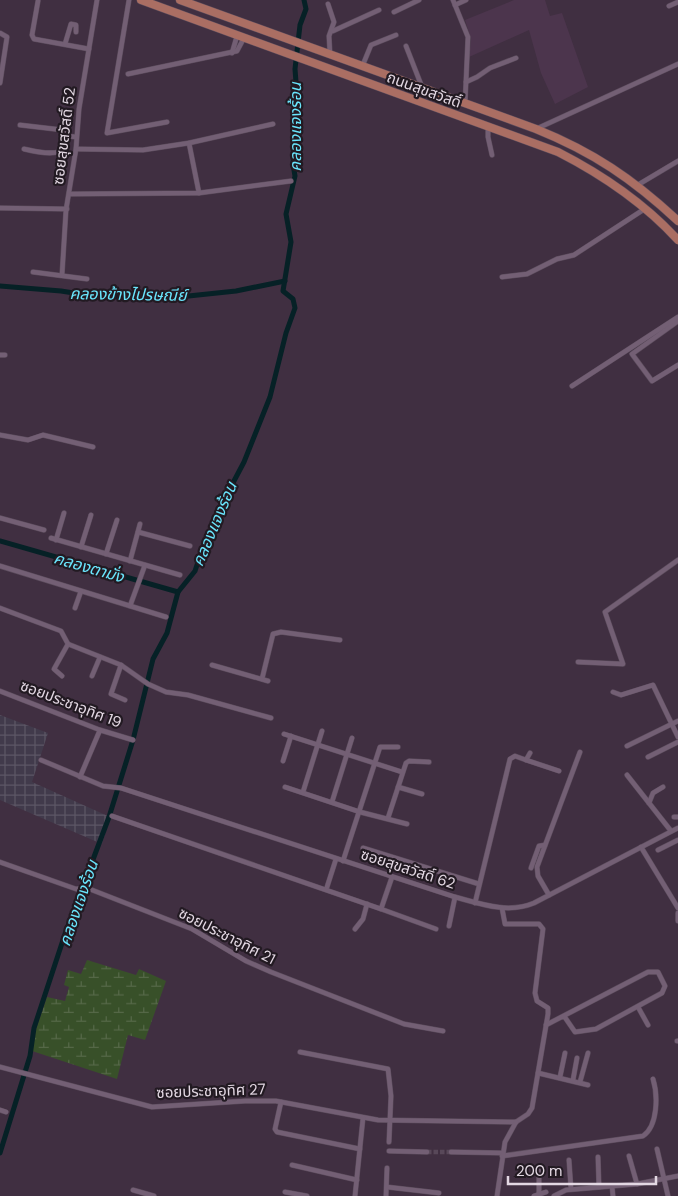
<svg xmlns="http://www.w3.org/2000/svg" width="678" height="1196" font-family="'DM Sans','Noto Sans Thai',sans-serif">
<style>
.built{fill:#4c354d}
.industrial{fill:url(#industrial-grid)}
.wetland{fill:url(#wetland-marsh)}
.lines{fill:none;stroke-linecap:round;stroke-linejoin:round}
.canal{stroke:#062126;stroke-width:5}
.street-tunnel{stroke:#584859;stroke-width:4.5;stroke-dasharray:4.5 2;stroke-linecap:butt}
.street-casing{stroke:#5b4c5c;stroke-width:5.5}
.primary-casing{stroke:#5b4c5c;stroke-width:9}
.street{stroke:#735f74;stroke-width:4.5}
.primary{stroke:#aa6e63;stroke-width:8}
.labels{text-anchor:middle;stroke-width:4.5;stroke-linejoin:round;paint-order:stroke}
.street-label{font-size:15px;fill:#e3d8e3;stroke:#221a22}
.water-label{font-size:16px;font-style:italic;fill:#6ae6fd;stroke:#221a22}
</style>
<defs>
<pattern id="industrial-grid" width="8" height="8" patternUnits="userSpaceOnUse" patternTransform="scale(1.25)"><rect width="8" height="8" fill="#413a4b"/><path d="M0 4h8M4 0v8" fill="none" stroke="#5c5665"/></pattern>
<pattern id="wetland-marsh" width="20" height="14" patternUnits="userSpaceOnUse" patternTransform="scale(1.25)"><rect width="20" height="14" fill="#385029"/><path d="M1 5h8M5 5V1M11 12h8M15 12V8" fill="none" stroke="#556848"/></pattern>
</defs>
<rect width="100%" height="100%" fill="#402f41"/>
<polygon class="built" points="514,0 545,0 550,16 562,13 588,87 555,104 541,73 529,30 469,57 471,39 465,20"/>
<polygon class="industrial" points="0,715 48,733 32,782 110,817 102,844 0,800"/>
<polygon class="wetland" points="87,960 136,975 139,969 166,981 145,1040 128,1035 117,1079 32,1051 34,1035 47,997 65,1001 69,987 64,985 68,970 81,974"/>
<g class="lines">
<g class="canal">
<polyline points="0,286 61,291 93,296 179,297 236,291 285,281"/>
<polyline points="0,541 178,592"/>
<polyline points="0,1153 30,1056 34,1028 65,934 109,817 133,740 153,659 167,633 178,592 195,571 202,550 217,525 225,498 244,462 270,397 286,333 295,308 293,299 283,291 291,242 286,214 295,176 293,164 298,109 295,69 300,25 306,9 304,0"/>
</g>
<polyline class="street-tunnel" points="427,1152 451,1152"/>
<defs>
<g id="street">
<polyline points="129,0 107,133 167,122"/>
<polyline points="453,0 468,37 465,104"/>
<polyline points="38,1 32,35 34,39 89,49"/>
<polyline points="328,4 334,22 329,36 330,54"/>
<polyline points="455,5 466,0"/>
<polyline points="669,6 678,2"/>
<polyline points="394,12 419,0"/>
<polyline points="333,31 379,10"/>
<polyline points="0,33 7,37 0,83"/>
<polyline points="65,44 71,24 76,25 76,32"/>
<polyline points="406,46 422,87"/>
<polyline points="232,53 237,36"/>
<polyline points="362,67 371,45 396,35"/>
<polyline points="128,74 237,51 244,38"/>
<polyline points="466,82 477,77 490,68 516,58"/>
<polyline points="20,125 63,130 67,136"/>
<polyline points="488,128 488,137 492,155"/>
<polyline points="536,129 678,64"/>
<polyline points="189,143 199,193"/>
<path d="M 24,149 C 32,151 59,157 64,148 C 66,145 66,140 67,136 L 76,137"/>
<polyline points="76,149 143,150 189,143 273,124"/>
<polyline points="636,186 678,161"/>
<polyline points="70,194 199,193 291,181"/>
<polyline points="0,208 67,209"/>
<polyline points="33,272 87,279"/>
<polyline points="62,275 66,210 76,149 79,109 97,0"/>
<polyline points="502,277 527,274 557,259 574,255 646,208"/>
<polyline points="678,321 632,354 652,381 678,365"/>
<polyline points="0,355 5,355"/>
<polyline points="572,386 678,317"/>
<polyline points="0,435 28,440 43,435 93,447"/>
<polyline points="0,518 44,530"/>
<polyline points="138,532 190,546"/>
<polyline points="51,538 180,575"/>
<polyline points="56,540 64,513"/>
<polyline points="81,547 91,515"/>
<polyline points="106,554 117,520"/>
<polyline points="130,561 140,524"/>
<polyline points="0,566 166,617"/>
<polyline points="130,606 145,565"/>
<polyline points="0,608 61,631 68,644 121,665 148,684 166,692 188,695 271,718"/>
<polyline points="75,608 81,591"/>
<polyline points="578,662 623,664 605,612 678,560"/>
<polyline points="121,665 111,694 125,700"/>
<polyline points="212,665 268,681"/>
<polyline points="62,676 54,669 68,644"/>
<polyline points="92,676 100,657"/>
<polyline points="262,679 273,634 281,632 340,640"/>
<polyline points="0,691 100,730 133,740"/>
<polyline points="613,692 621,695 653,685 678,737"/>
<polyline points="284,734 402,772"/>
<polyline points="627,746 678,721"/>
<polyline points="648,757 678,742"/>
<path d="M 41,760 L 103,786 L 121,788 L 455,897 C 481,904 508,914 534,903 L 678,828"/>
<polyline points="526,760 559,771"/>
<polyline points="283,761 291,736"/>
<polyline points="627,775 671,831"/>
<polyline points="80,777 100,730"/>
<polyline points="285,787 360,812 407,824"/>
<polyline points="398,787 422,794"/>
<polyline points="303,792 322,731"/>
<polyline points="332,802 352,738"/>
<polyline points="649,803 653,793 663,787"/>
<polyline points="112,816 381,909"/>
<polyline points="674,817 678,817"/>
<polyline points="388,818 406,763 409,761 429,762"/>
<polyline points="641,847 678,908"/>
<polyline points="363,848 479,884"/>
<polyline points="658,850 678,840"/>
<polyline points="343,861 380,747 398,747"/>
<polyline points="0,862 76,889 87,888 192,929 246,961 271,972 404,1024 443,1031"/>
<polyline points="531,868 539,846 545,845"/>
<polyline points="392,877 381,909 436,929"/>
<polyline points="327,887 336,859"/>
<polyline points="549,895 538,876 537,867 580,752"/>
<polyline points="475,903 510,759 515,756 526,760 530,753"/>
<polyline points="502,908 505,924 539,924 543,929 535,993 537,1001 548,1008 548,1014 532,1108 528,1114 516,1122"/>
<polyline points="678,913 678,921"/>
<polyline points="449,926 455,897"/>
<polyline points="355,929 363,919 367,904"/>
<polyline points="638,1007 648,1025"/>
<polyline points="546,1025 648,972 658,972 665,986 662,993 596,1029 575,1032 564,1016"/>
<polyline points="677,1041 678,1041"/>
<polyline points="300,1052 388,1069 391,1096 389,1142"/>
<polyline points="0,1067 152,1107 245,1101 276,1101 378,1120 516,1122"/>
<polyline points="538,1073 588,1085"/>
<polyline points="560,1077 565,1053"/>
<polyline points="573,1080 577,1058"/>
<polyline points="580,1082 588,1053"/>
<polyline points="281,1102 275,1129 277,1132 360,1149"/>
<polyline points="0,1110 6,1112"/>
<polyline points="657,1149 668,1196"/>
<polyline points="389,1151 427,1152"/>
<polyline points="451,1152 503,1153"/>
<path d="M 502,1156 L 643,1136 C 658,1126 658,1095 653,1079"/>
<polyline points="629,1156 637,1184"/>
<polyline points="598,1157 599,1187"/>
<polyline points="569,1160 571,1189"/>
<polyline points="292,1165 357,1180"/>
<polyline points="539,1171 539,1196"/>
<polyline points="612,1186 613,1196"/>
<polyline points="387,1187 439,1193"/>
<polyline points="133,1190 154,1196"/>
<polyline points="285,1192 307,1196"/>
<polyline points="355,1196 363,1118"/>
<polyline points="386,1196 387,1168"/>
<polyline points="497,1196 505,1142 516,1122"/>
<polyline points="534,1196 546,1192"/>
<polyline points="554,1196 566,1190 637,1184 678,1176"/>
</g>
<g id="primary">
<path d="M 141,0 L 558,152 C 603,175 644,203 678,240"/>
<path d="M 180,0 L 536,129 C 593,152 633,179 678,221"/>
</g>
</defs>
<use href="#street" class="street-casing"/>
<use href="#primary" class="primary-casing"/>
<use href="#street" class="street"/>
<use href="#primary" class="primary"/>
</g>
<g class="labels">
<g class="street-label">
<text transform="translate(424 90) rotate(20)" y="5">ถนนสุขสวัสดิ์</text>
<text transform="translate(64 136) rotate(-83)" y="5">ซอยสุขสวัสดิ์ 52</text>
<text transform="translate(71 704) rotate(21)" y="5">ซอยประชาอุทิศ 19</text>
<text transform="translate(408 869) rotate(18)" y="5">ซอยสุขสวัสดิ์ 62</text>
<text transform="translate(227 936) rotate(27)" y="5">ซอยประชาอุทิศ 21</text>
<text transform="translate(211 1091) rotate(-2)" y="5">ซอยประชาอุทิศ 27</text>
</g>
<g class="water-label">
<text transform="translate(295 127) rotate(-90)" y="6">คลองแจงร้อน</text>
<text transform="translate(128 294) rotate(1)" y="6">คลองข้างไปรษณีย์</text>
<text transform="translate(214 524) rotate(-67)" y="6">คลองแจงร้อน</text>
<text transform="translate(89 567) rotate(16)" y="6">คลองตามั่ง</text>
<text transform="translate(78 903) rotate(-71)" y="6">คลองแจงร้อน</text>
</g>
</g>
<path d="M508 1176v8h148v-8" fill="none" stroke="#e3d8e3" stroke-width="2.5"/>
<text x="516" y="1176" font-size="15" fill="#e3d8e3" stroke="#221a22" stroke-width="4" paint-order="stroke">200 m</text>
</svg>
